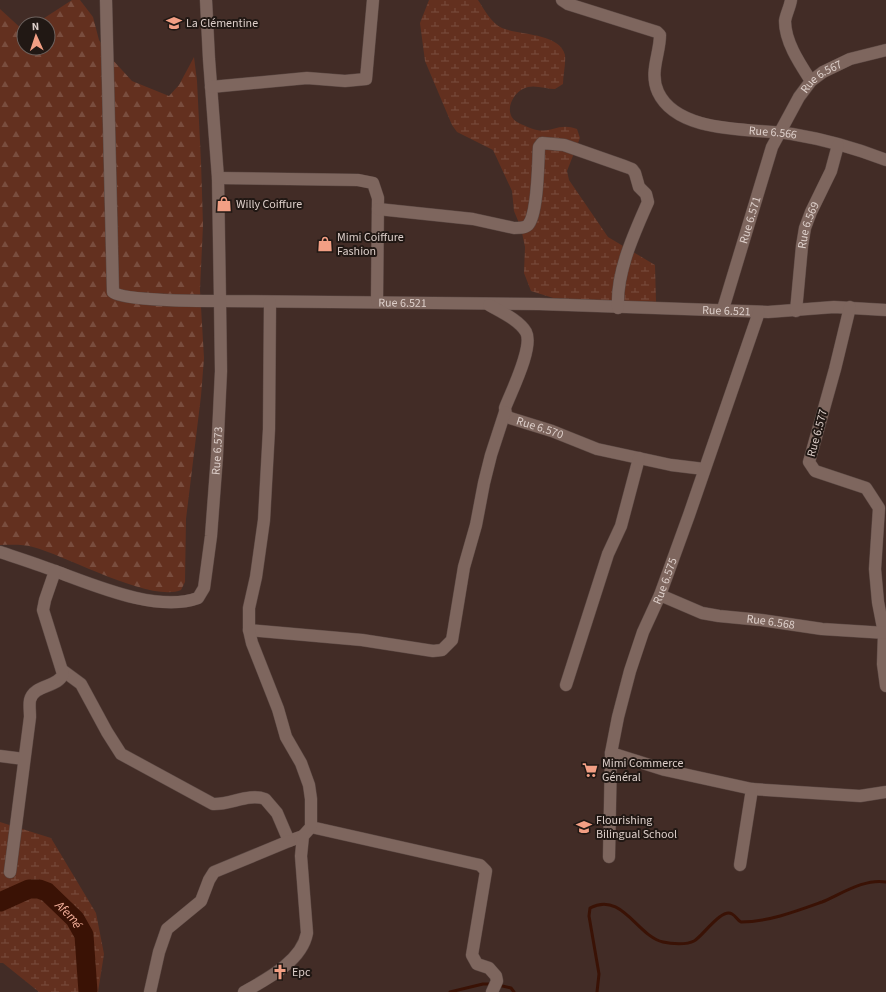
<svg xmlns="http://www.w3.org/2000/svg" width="886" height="992" font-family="'Source Sans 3',sans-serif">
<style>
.forest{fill:url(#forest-firs)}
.wetland{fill:url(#wetland-marsh)}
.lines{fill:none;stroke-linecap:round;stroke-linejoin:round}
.stream{stroke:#3a1205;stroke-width:3}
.river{stroke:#3a1205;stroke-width:19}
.street-casing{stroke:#5b4843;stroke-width:13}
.street{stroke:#7e665e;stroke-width:12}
.labels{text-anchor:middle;stroke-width:4;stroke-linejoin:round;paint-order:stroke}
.poi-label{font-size:12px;fill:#ddcfca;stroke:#211814;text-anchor:start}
.street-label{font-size:12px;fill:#ddcfca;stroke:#211814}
.water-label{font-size:13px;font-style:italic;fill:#f5b09b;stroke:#211814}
</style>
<defs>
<pattern id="forest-firs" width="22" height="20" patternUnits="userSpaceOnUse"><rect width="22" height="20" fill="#63301f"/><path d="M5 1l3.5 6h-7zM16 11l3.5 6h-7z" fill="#794d3e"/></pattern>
<pattern id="wetland-marsh" width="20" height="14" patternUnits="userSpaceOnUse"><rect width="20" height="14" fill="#63301f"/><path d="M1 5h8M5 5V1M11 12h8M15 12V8" fill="none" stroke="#794d3e"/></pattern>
</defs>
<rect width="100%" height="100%" fill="#422c26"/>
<path class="forest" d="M 72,0 L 80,0 L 93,17 L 99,40 L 111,58 L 132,81 L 169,96 L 179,85 L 194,57 L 197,81 L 201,162 L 203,225 L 200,290 L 204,358 L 201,396 L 186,519 L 185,582 L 181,590 C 151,603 67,556 33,547 C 22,544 11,545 0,545 L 0,9 L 24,31 L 24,48 L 48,48 L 48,24 L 35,24 Z"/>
<g class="wetland">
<path d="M 429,0 L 478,0 C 484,9 491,23 502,28 C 519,35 560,33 565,55 C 566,64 563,75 563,84 L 555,89 C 547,89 536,85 528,87 C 513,90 502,113 517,122 C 523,125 531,129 537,130 C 551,133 560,122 577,129 L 580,138 L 567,171 L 569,180 L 608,237 L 655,265 L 656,302 L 566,302 L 531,291 L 524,273 L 525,247 L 521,228 L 514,211 L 512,191 L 493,150 L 457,132 L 452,125 L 425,61 L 420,23 Z"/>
<polygon points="0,822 51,838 96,913 104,954 98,992 39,992 3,963 0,963"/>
</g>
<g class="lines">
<g class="stream">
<polyline points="498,985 511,988 514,992"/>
<polyline points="450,992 483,984 493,984"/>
<path d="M 597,992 L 599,974 L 589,916 L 590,908 C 622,891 637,936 663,942 C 671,944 687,945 694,941 C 702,937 722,907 732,914 C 736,916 737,920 741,922 C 768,922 797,911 822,902 C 841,894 865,878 886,882"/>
</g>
<path class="river" id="s1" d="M 0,902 L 29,889 L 39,889 L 47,892 L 75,919 L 84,935 L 88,992"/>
<defs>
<g id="street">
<path id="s2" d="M 206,0 L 209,59 L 218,178 L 220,301 L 539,304 L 768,312 L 834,307 L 886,310"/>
<path id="s3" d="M 562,0 L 568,4 L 657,32 L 660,35 C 660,54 649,72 658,92 C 678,135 754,128 792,134 C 822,139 858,149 886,160"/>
<path d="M 791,0 C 790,7 786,14 785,21 C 785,42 800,64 811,81"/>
<polyline points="211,87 307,78 345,81 366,79 373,0"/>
<polyline points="218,178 358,180 373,183 378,198 377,302"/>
<path d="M 378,209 L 473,219 L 514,228 C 519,228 525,228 528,225 C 538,214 538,163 539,147 L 542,143 L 564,145 L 624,166 L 632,169 L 635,173 L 639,187 L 646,194 L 648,202 C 634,234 616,272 618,308"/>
<path id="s4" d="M 489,305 C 501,312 519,320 526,332 C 534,347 511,392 505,408 L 506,415 L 510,418 L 552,431 L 597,449 L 671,465 L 704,469"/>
<polyline points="850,307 835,369 809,462 815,471 866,488 879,508 875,569 878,602 884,633 883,664 886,686"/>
<path id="s5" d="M 723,309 L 772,147 L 799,97 L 811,81 L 823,72 L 850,59 L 886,50"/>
<path id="s6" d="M 796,311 L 802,246 L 805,228 L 811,212 L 831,171 L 838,145"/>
<path id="s7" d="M 0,552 C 18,558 37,564 55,571 C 94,585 157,613 198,598 L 204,588 L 211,536 L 217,456 L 221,371 L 220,301 C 202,301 123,301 113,292 L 106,0"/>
<path id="s8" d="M 660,595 L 702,613 L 719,616 L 761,620 L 822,629 L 886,633"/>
<polyline points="249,630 362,640 433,651 442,650 452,640 464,567 476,525 484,483 491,455 505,412"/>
<path d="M 62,670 L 81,684 L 107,732 L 121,754 L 213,804 C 230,805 249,793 265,799 L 277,813 L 289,841 L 303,836"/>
<polyline points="566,685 608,554 621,526 639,458"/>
<polyline points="611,753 665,770 752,789 860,796 886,792"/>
<polyline points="0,756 24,759"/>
<polyline points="311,827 480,865 486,871 472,955 477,964 489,968 496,976 497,981 492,992"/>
<path id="s9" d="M 609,857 L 611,753 L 618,717 L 630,671 L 643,632 L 660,595 L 689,515 L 759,312"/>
<polyline points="740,865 752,789"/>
<path d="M 10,872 L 30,717 C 30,711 29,705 30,700 C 34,684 58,688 63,674 L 43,610 L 45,600 L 55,571"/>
<polyline points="150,992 159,952 167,929 201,901 209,880 214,872 289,841"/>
<path d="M 244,992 C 267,979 302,961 307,933 L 301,856 L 303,836 L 311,827 L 311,799 L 309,785 L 301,763 L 286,737 L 278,709 L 252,643 L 249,630 L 249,608 L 256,577 L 264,520 L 269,429 L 270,302"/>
</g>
</defs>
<use href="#street" class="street-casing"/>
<use href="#street" class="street"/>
</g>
<defs>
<symbol id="school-bare" viewBox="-9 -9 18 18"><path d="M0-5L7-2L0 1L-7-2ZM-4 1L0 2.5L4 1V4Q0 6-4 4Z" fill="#f39f84" stroke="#211814" stroke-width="2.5" paint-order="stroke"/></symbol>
<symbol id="shop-bare" viewBox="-9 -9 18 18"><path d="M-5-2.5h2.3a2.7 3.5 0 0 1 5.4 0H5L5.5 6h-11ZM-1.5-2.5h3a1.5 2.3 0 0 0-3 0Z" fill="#f39f84" stroke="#211814" stroke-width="2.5" paint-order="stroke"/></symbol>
<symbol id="supermarket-bare" viewBox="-9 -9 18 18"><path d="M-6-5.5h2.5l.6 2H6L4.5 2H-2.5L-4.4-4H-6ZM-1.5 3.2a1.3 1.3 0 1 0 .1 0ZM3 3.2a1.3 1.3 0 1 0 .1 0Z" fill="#f39f84" stroke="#211814" stroke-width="2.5" paint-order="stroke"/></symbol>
<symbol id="church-bare" viewBox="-9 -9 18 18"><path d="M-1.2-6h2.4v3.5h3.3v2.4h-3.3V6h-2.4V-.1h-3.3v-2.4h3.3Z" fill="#f39f84" stroke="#211814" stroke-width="2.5" paint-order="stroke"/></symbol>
</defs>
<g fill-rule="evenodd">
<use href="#school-bare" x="163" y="12" width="22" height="22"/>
<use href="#shop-bare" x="213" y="193" width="22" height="22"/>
<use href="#shop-bare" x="314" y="233" width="22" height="22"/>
<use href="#supermarket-bare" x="579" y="759" width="22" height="22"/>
<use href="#school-bare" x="573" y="816" width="22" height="22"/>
<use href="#church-bare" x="269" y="961" width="22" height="22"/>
</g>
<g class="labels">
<g class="poi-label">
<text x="186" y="27">La Clémentine</text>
<text x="236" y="208">Willy Coiffure</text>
<text x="337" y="241">Mimi Coiffure<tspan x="337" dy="14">Fashion</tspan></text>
<text x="602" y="767">Mimi Commerce<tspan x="602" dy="14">Général</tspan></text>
<text x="596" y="824">Flourishing<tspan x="596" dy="14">Bilingual School</tspan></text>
<text x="292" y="976">Epc</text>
</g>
<g class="street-label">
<text dy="4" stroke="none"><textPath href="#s5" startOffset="257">Rue 6.567</textPath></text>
<text dy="4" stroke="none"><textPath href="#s3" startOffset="290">Rue 6.566</textPath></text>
<text dy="4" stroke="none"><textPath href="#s5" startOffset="93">Rue 6.571</textPath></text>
<text dy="4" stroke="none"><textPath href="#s6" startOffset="87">Rue 6.569</textPath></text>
<text dy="4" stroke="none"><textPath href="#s2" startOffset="484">Rue 6.521</textPath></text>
<text dy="4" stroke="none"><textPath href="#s2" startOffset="808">Rue 6.521</textPath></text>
<text dy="4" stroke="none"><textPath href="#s4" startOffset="170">Rue 6.570</textPath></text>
<text transform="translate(817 433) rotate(-75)" y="4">Rue 6.577</text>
<text dy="4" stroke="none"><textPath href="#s7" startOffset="356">Rue 6.573</textPath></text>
<text dy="4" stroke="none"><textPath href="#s9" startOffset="285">Rue 6.575</textPath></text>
<text dy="4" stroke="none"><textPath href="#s8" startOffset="115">Rue 6.568</textPath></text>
</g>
<g class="water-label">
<text dy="5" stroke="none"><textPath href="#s1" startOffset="82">Afemé</textPath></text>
</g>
</g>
<g transform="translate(36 36) rotate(357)"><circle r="19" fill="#211814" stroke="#6c615d"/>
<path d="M0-3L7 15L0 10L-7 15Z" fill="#f39f84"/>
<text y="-6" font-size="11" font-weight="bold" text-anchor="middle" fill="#ddcfca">N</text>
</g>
</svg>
